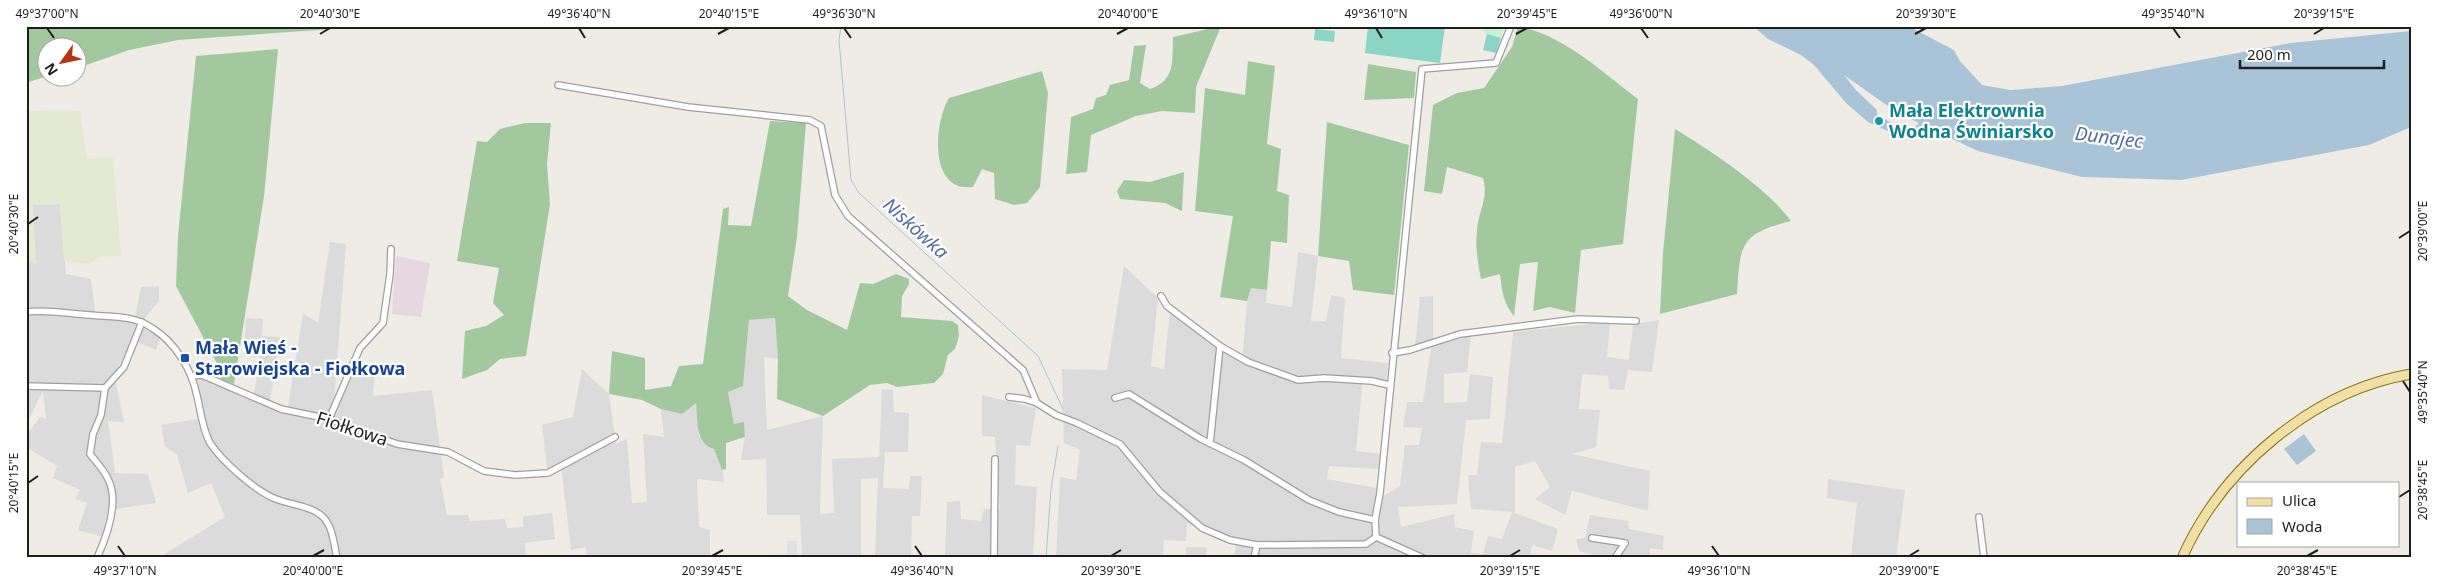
<svg xmlns="http://www.w3.org/2000/svg" width="2437" height="584" font-family="'Noto Sans',sans-serif">
<style>
.residential{fill:#dcdbdb}
.industrial{fill:#e6d7e0}
.farmland{fill:#e4ead2}
.forest{fill:#a2c99e}
.park{fill:#c6f3d2}
.pitch{fill:#8bd5c6}
.parking{fill:#e2e2e2}
.water{fill:#aac4d7;fill-rule:evenodd}
.lines{fill:none;stroke-linecap:round;stroke-linejoin:round}
.stream{stroke:#aac4d7;stroke-width:1}
.street-casing{stroke:#9f9f9f;stroke-width:8}
.primary-casing{stroke:#887710;stroke-width:11}
.street{stroke:#fff;stroke-width:5.5}
.primary{stroke:#f2dfa6;stroke-width:9}
.ticks{fill:none;stroke:#1e1e1e;stroke-width:2}
.culture-dot{fill:#0f9aa8;stroke:#fff;stroke-width:2}
.transit-dot{fill:#1a4fb4;stroke:#fff;stroke-width:2}
.labels{text-anchor:middle;stroke-width:4.5;stroke-linejoin:round;paint-order:stroke}
.culture-label{font-size:18px;font-weight:bold;fill:#0d838f;stroke:#fff;text-anchor:start}
.transit-label{font-size:18px;font-weight:bold;fill:#164399;stroke:#fff;text-anchor:start}
.street-label{font-size:18px;fill:#1e1e1e;stroke:#fff}
.water-label{font-size:19px;font-style:italic;fill:#546da3;stroke:#fff}
.neatline{fill:none;stroke:#1e1e1e;stroke-width:2}
.ticks-label{font-size:12px;text-anchor:middle;fill:#1e1e1e}
</style>
<rect width="100%" height="100%" fill="#eeece5"/>
<g class="residential">
<polygon points="60,204 66,274 91,279 96,319 134,322 141,287 159,286 159,301 139,325 160,338 156,350 133,340 114,374 124,422 108,421 115,473 148,474 156,503 108,510 103,537 78,530 87,503 75,499 80,490 53,478 57,466 26,447 26,436 40,417 46,419 43,391 26,425 26,258 36,264 32,205"/>
<polygon points="330,242 346,244 334,402 355,369 375,373 373,396 432,390 444,477 440,479 447,515 468,515 470,521 505,519 507,528 523,527 523,516 552,513 555,539 525,543 526,558 158,558 225,517 211,483 188,493 177,455 165,446 161,425 204,418 198,378 253,400 260,357 244,356 246,318 263,319 262,336 280,337 269,408 287,413 303,313 318,323"/>
<polygon points="1298,252 1318,256 1311,321 1326,321 1331,295 1345,298 1341,358 1388,363 1386,381 1363,379 1356,451 1381,454 1378,469 1329,466 1327,479 1376,488 1375,501 1400,486 1405,445 1419,445 1422,428 1403,427 1407,402 1423,402 1432,342 1415,347 1420,297 1433,296 1433,346 1471,335 1467,372 1444,374 1444,403 1467,402 1470,374 1493,377 1490,419 1466,420 1457,504 1398,507 1401,527 1454,514 1455,527 1474,531 1471,553 1483,554 1488,536 1502,539 1512,512 1471,509 1468,475 1477,475 1481,442 1502,443 1513,332 1610,322 1607,357 1629,360 1633,324 1659,320 1652,372 1628,370 1624,390 1609,389 1608,376 1582,374 1579,409 1600,410 1596,447 1572,454 1650,471 1648,511 1572,491 1565,515 1535,499 1550,487 1535,461 1515,467 1515,513 1558,529 1552,551 1532,545 1530,558 1234,558 1236,546 1187,523 1186,541 1164,540 1163,558 1056,558 1060,477 1076,480 1080,450 1064,443 1062,369 1107,370 1124,266 1158,298 1151,366 1164,369 1170,311 1242,363 1247,301 1251,288 1267,290 1266,303 1292,307"/>
<polygon points="775,318 778,359 764,357 767,430 823,416 820,514 834,513 832,459 879,457 882,389 893,390 894,412 909,413 908,452 885,452 883,488 909,489 910,476 922,476 920,516 912,516 911,558 875,558 878,478 861,479 861,558 802,558 800,515 767,515 766,459 741,460 745,437 744,423 734,424 728,392 743,386 749,320"/>
<polygon points="582,369 609,394 616,444 627,439 632,503 647,502 643,434 664,437 661,409 682,414 696,402 699,436 714,449 722,470 724,482 697,479 699,527 710,530 710,558 587,558 586,547 571,550 561,464 547,470 542,425 573,417"/>
<polygon points="982,395 1036,408 1030,446 1016,445 1015,485 1037,487 1033,558 945,558 947,502 960,501 961,519 981,521 984,509 1000,509 995,437 982,436"/>
<polygon points="1828,479 1905,490 1896,558 1851,558 1857,503 1827,498"/>
<polygon points="1590,515 1628,521 1629,529 1664,536 1663,550 1650,548 1650,558 1605,558 1579,551 1576,539 1585,538"/>
<polygon points="1186,547 1207,547 1206,558 1186,558"/>
</g>
<polygon class="industrial" points="396,256 430,263 421,317 392,314"/>
<polygon class="farmland" points="65,110 80,111 87,159 113,157 121,255 100,257 89,264 64,261 60,204 33,205 36,264 26,258 26,114 27,111"/>
<g class="forest">
<polygon points="26,26 332,26 333,29 178,40 129,50 78,68 78,48 48,48 47,76 26,83"/>
<path d="M 1221,26 L 1196,87 L 1195,113 L 1162,111 L 1136,116 L 1091,135 L 1087,172 L 1066,174 L 1071,117 L 1093,109 L 1096,98 L 1106,95 L 1110,85 L 1129,80 L 1134,46 L 1146,45 L 1140,83 L 1150,89 C 1176,80 1172,61 1173,37 Z"/>
<path d="M 1518,26 C 1565,36 1601,71 1638,99 L 1623,244 L 1581,250 L 1575,313 L 1550,307 L 1533,311 L 1538,262 L 1520,264 L 1514,316 C 1503,303 1502,290 1500,274 L 1481,279 C 1478,263 1475,248 1477,231 C 1478,211 1489,199 1483,178 L 1447,167 L 1442,194 L 1424,191 L 1433,105 L 1457,93 L 1484,88 L 1512,47 Z"/>
<polygon points="278,49 264,196 234,384 221,380 221,371 176,286 178,236 196,56"/>
<polygon points="1248,61 1275,66 1267,144 1281,149 1277,191 1289,195 1287,243 1271,241 1267,290 1251,288 1247,301 1220,297 1233,216 1195,211 1205,88 1245,95"/>
<polygon points="1368,64 1416,72 1414,98 1364,100"/>
<path d="M 1042,71 L 1048,93 L 1040,187 L 1027,203 L 1014,205 L 995,199 L 994,173 L 982,169 L 973,187 C 928,193 934,122 949,98 Z"/>
<path d="M 770,121 L 806,123 L 797,237 L 788,296 L 807,310 L 847,330 L 860,283 L 873,284 L 896,274 L 909,279 L 909,284 L 902,296 L 901,317 L 952,321 L 958,325 L 959,336 L 955,349 L 948,355 L 943,374 L 934,383 L 897,387 L 887,383 L 870,385 L 823,416 L 777,399 L 778,359 L 775,318 L 749,320 L 743,386 L 728,392 L 734,424 L 744,422 L 745,437 L 726,443 L 726,469 L 722,470 L 714,449 C 695,444 698,420 696,403 L 682,414 L 661,409 L 642,400 L 609,394 L 612,351 L 645,358 L 645,390 L 671,386 L 679,366 L 703,364 L 723,209 L 729,207 L 728,225 L 751,226 Z"/>
<polygon points="1327,122 1409,145 1394,295 1353,290 1349,261 1318,256"/>
<polygon points="525,123 551,123 547,164 550,204 526,356 500,359 487,370 462,379 465,331 486,326 504,315 493,303 499,268 457,261 477,141 487,142 500,129"/>
<path d="M 1675,129 C 1710,150 1768,189 1791,221 C 1740,234 1740,244 1737,294 L 1660,314 L 1663,253 Z"/>
<polygon points="1184,172 1182,211 1165,203 1120,199 1117,191 1124,180 1150,182"/>
</g>
<polygon class="park" points="1484,26 1504,26 1501,38 1487,34 1483,30"/>
<g class="pitch">
<polygon points="1368,26 1445,26 1440,63 1365,53"/>
<polygon points="1315,29 1335,31 1334,42 1314,40"/>
<polygon points="1487,34 1501,38 1496,53 1483,50"/>
</g>
<polygon class="parking" points="787,541 797,541 797,558 770,558 769,555 787,554"/>
<g class="water">
<path d="M 1753,26 L 1908,26 L 1954,50 L 1960,61 L 1982,85 L 2010,90 L 2062,86 L 2290,43 L 2411,31 L 2411,127 L 2369,145 L 2181,180 L 2082,177 L 1978,151 L 1933,130 L 1915,136 L 1899,136 L 1868,122 L 1846,103 L 1814,65 L 1801,55 L 1768,39 ZM 1844,75 L 1895,111 L 1919,123 L 1916,126 C 1900,129 1890,123 1877,114 L 1877,110 L 1856,90 Z"/>
<polygon points="2304,434 2316,451 2297,465 2284,449"/>
</g>
<g class="lines">
<g class="stream">
<polyline points="841,26 839,40 851,180 859,193 1038,356 1063,409"/>
<polyline points="1046,558 1051,489 1058,446"/>
</g>
<defs>
<g id="street">
<polyline points="558,85 688,107 810,120 821,126 835,195 848,216 1023,370 1037,403 1056,415 1077,423 1120,444 1160,492 1202,528 1230,540 1257,545 1366,544 1376,537"/>
<polyline points="1161,296 1167,306 1220,346 1210,443"/>
<path d="M 26,312 C 48,309 68,314 90,315 C 112,317 133,315 152,328 C 175,342 192,370 197,396 C 201,412 202,428 210,443 C 222,461 255,491 276,499 C 291,505 313,506 324,518 C 333,528 334,545 337,558"/>
<polyline points="1220,346 1248,362 1298,380 1324,378 1372,381 1389,385"/>
<polyline points="1392,353 1410,350 1460,334 1578,319 1636,321"/>
<polyline points="191,376 202,375 281,409 329,419 397,444 448,452 484,471 515,475 548,473 615,437"/>
<polyline points="26,386 105,388"/>
<polyline points="1009,397 1025,399 1037,403"/>
<polyline points="1115,398 1129,394 1201,439 1244,460 1309,500 1339,512 1375,520"/>
<polyline points="329,419 360,348 383,323 390,274 391,249"/>
<polyline points="1979,517 1984,558"/>
<polyline points="1592,538 1625,543 1615,558"/>
<path d="M 97,558 C 107,536 120,502 108,479 C 104,470 96,462 90,454 L 93,434 L 101,415 L 105,388 L 124,367 L 142,322"/>
<polyline points="994,558 995,459"/>
<polyline points="1254,558 1257,545"/>
<polyline points="1423,558 1376,537 1375,520 1380,493 1422,69 1496,63 1511,26"/>
</g>
<path id="primary" d="M 2182,558 C 2222,468 2312,391 2411,374"/>
</defs>
<use href="#street" class="street-casing"/>
<use href="#primary" class="primary-casing"/>
<use href="#street" class="street"/>
<use href="#primary" class="primary"/>
</g>
<path class="ticks" d="M 47,28 L 54,38M 579,28 L 585,38M 844,28 L 851,38M 1376,28 L 1382,38M 1641,28 L 1648,38M 2173,28 L 2180,38M 320,34 L 330,28M 718,34 L 729,28M 1117,34 L 1128,28M 1516,34 L 1527,28M 1915,34 L 1926,28M 2314,34 L 2324,28M 28,224 L 38,217M 2399,238 L 2410,231M 2403,381 L 2410,392M 28,483 L 38,476M 2399,497 L 2410,490M 118,546 L 125,556M 915,546 L 922,556M 1712,546 L 1719,556M 313,556 L 324,550M 712,556 L 723,550M 1111,556 L 1121,550M 1510,556 L 1520,550M 1909,556 L 1919,550M 2307,556 L 2318,550"/>
<circle class="culture-dot" cx="1879" cy="121" r="5"/>
<rect class="transit-dot" x="180" y="353" width="10" height="10" rx="2.5"/>
<g class="labels">
<g class="culture-label">
<text x="1889" y="117">Mała Elektrownia<tspan x="1889" dy="21">Wodna Świniarsko</tspan></text>
</g>
<g class="transit-label">
<text x="195" y="354">Mała Wieś -<tspan x="195" dy="21">Starowiejska - Fiołkowa</tspan></text>
</g>
<g class="street-label">
<text transform="translate(352 429) rotate(18)" y="6">Fiołkowa</text>
</g>
<g class="water-label">
<text transform="translate(2109 137) rotate(7)" y="7">Dunajec</text>
<text transform="translate(916 228) rotate(42)" y="7">Niskówka</text>
</g>
</g>
<rect width="2437" height="584" fill="none" stroke="#ffffff" stroke-width="55"/>
<rect x="2237" y="482" width="162" height="65" fill="#ffffff" stroke="#a5a5a5"/>
<rect x="2247" y="498" width="25" height="8" fill="#f2dfa6" stroke="#a5a5a5"/>
<text x="2282" y="506" font-size="15" fill="#1e1e1e">Ulica</text>
<rect x="2247" y="519" width="25" height="15" fill="#aac4d7" stroke="#a5a5a5"/>
<text x="2282" y="532" font-size="15" fill="#1e1e1e">Woda</text>
<g transform="translate(62 62) rotate(237)"><circle r="24" fill="#ffffff" stroke="#a5a5a5"/>
<path d="M0-4L9 19L0 12L-9 19Z" fill="#b63415"/>
<text y="-8" font-size="14" font-weight="bold" text-anchor="middle" fill="#1e1e1e">N</text>
</g>
<path d="M2240 60v8h144v-8" fill="none" stroke="#1e1e1e" stroke-width="2.5"/>
<text x="2247" y="60" font-size="15" fill="#1e1e1e" stroke="#ffffff" stroke-width="4" paint-order="stroke">200 m</text>
<rect x="28" y="28" width="2382" height="528" class="neatline"/>
<g class="ticks-label">
<text x="47" y="18">49°37'00"N</text>
<text x="330" y="18">20°40'30"E</text>
<text x="579" y="18">49°36'40"N</text>
<text x="729" y="18">20°40'15"E</text>
<text x="844" y="18">49°36'30"N</text>
<text x="1128" y="18">20°40'00"E</text>
<text x="1376" y="18">49°36'10"N</text>
<text x="1527" y="18">20°39'45"E</text>
<text x="1641" y="18">49°36'00"N</text>
<text x="1926" y="18">20°39'30"E</text>
<text x="2173" y="18">49°35'40"N</text>
<text x="2324" y="18">20°39'15"E</text>
<text transform="translate(14 224) rotate(-90)" y="4">20°40'30"E</text>
<text transform="translate(2423 231) rotate(-90)" y="4">20°39'00"E</text>
<text transform="translate(2423 392) rotate(-90)" y="4">49°35'40"N</text>
<text transform="translate(14 483) rotate(-90)" y="4">20°40'15"E</text>
<text transform="translate(2423 490) rotate(-90)" y="4">20°38'45"E</text>
<text x="125" y="575">49°37'10"N</text>
<text x="313" y="575">20°40'00"E</text>
<text x="712" y="575">20°39'45"E</text>
<text x="922" y="575">49°36'40"N</text>
<text x="1111" y="575">20°39'30"E</text>
<text x="1510" y="575">20°39'15"E</text>
<text x="1719" y="575">49°36'10"N</text>
<text x="1909" y="575">20°39'00"E</text>
<text x="2307" y="575">20°38'45"E</text>
</g>
</svg>
